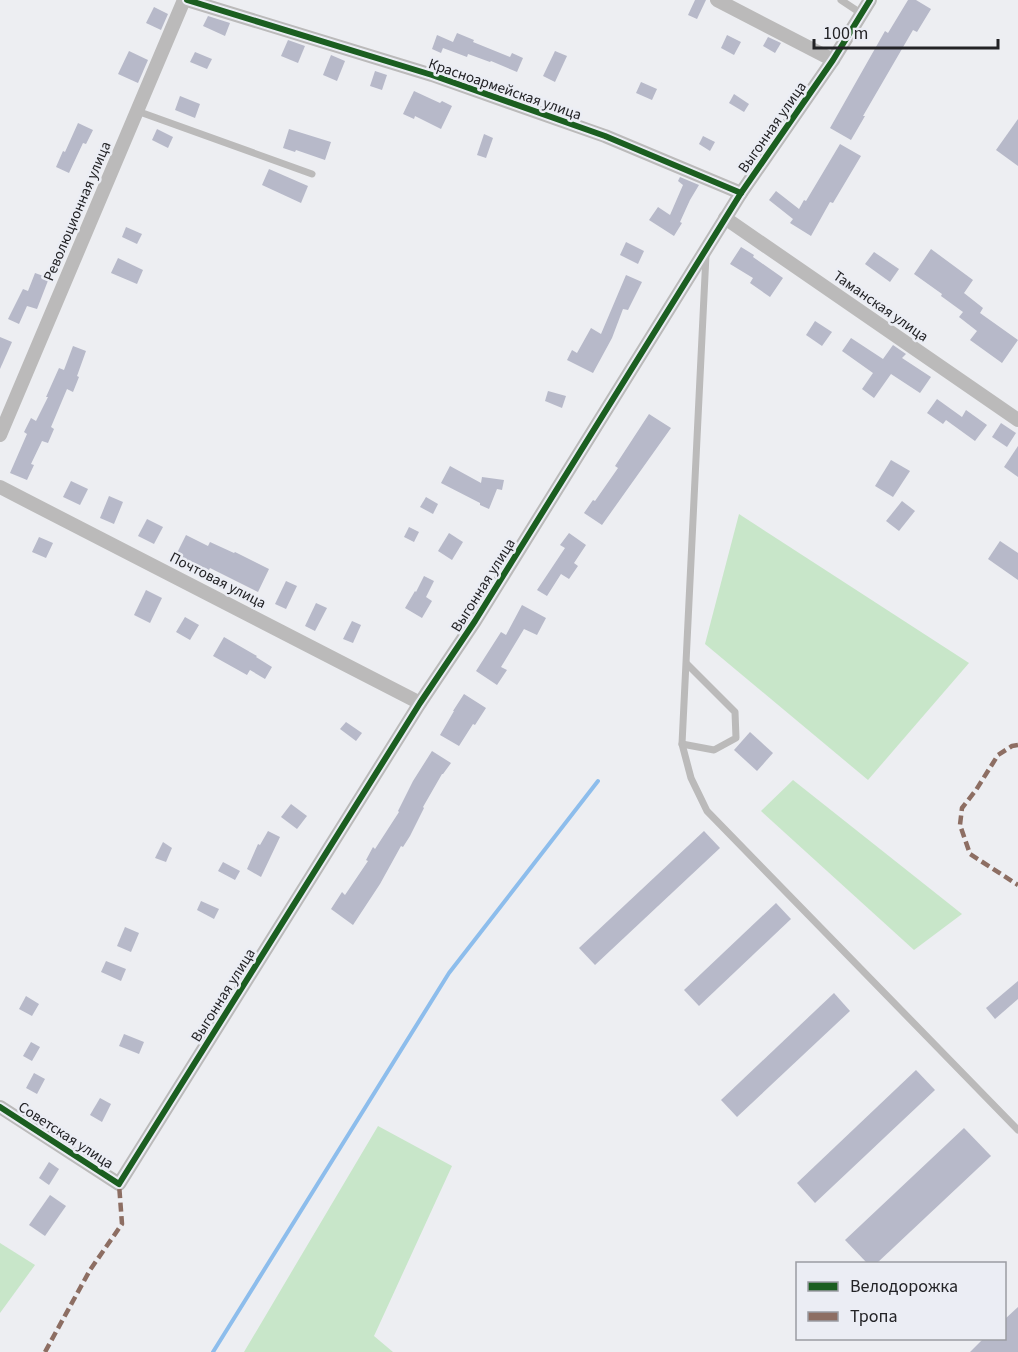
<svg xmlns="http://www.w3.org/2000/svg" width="1018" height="1352" font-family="'Source Sans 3',sans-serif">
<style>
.green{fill:#c8e6c9}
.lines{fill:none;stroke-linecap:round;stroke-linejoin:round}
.stream{stroke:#8dbdec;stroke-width:4}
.building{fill:#b7b9c9}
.lane{stroke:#bbbaba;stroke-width:7}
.street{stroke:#bbbaba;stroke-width:14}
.quiet{stroke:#8d6e63;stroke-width:4.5;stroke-dasharray:9 4.5;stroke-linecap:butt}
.cycleway-casing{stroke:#ebedf4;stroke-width:10}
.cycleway{stroke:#1b5e20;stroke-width:6}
.labels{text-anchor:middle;stroke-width:5;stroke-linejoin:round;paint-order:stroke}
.street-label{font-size:15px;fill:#232326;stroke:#ebedf4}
</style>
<rect width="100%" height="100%" fill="#edeef2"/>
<g class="green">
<polygon points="739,514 969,663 868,780 705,644"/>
<polygon points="793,780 962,914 914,950 761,811"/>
<polygon points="378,1126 452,1166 374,1336 393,1352 244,1352"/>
<polygon points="0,1243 35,1265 0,1313"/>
</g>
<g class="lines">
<polyline class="stream" points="213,1352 449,973 598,781"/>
</g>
<g class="building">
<polygon points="695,0 706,0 697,19 688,15"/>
<polygon points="908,0 916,0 931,9 917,32 913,30 863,116 865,116 851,140 830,128 885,31 888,33"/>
<polygon points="154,7 168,14 161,30 146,23"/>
<polygon points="208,16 230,23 225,36 203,26"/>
<polygon points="457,33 474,40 473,42 510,57 512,53 523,58 517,72 491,61 490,62 468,54 467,57 443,48 441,53 432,49 437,35 453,42"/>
<polygon points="727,35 741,42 734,55 721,48"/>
<polygon points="768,37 781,43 775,53 763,46"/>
<polygon points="288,40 305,46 298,63 281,56"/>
<polygon points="129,51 148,60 138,83 118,74"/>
<polygon points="555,51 567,56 555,82 543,76"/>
<polygon points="195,52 212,59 207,69 190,62"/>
<polygon points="331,55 345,61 337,81 323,75"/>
<polygon points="375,71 387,75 382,90 370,86"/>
<polygon points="641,82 657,89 652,100 636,93"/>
<polygon points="414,91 440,103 442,101 452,106 441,129 415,116 414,119 403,114"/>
<polygon points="734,94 749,104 744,112 729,103"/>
<polygon points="180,96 200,104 195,118 175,110"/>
<polygon points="1018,119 1018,166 996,150"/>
<polygon points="78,123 93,130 86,144 83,143 69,173 56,167 63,151 65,152"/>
<polygon points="157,129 173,137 168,148 152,140"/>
<polygon points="289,129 331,142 325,160 296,150 295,152 283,148"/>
<polygon points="484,134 493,138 486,158 477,155"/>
<polygon points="703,136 715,142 710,151 699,144"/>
<polygon points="840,144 861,156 833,203 830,202 811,236 790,223 793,219 769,200 776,191 799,209 804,200 806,201"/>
<polygon points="269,169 308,186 301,203 262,185"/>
<polygon points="680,177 699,185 690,200 680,222 682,223 674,236 649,220 658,207 670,215 683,185 678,181"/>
<polygon points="126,227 142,234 137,244 122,237"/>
<polygon points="626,242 644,251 638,264 620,255"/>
<polygon points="741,247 754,255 753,257 783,278 770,297 750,283 753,278 730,264"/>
<polygon points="931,249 973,280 964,293 983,308 980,313 1018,340 1002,363 970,340 977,331 959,317 963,312 941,296 942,294 914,274"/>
<polygon points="874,252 899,269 890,282 865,264"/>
<polygon points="118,258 143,270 137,284 111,273"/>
<polygon points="35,273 49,278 37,309 27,306 19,324 8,319 23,289 28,291"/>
<polygon points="626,275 642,282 628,310 623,309 612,338 593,373 567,360 572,350 577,353 591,328 601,334"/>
<polygon points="815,321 832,332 822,346 806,335"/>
<polygon points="0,337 12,342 0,369"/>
<polygon points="851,338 883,359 893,345 906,354 902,358 931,377 920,393 891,374 874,398 862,389 873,373 842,351"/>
<polygon points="73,346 86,351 77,376 79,377 73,392 67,389 51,427 54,429 48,443 42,441 31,464 34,465 27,480 10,473 27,434 24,432 31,418 36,421 48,397 46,397 59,368 64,370"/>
<polygon points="548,391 566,396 562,408 545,401"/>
<polygon points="937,399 962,417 966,410 987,425 975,441 946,420 943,424 927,413"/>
<polygon points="649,414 671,428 602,525 584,513 593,500 595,501 618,468 615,466"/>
<polygon points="1001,423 1016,433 1007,447 992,437"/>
<polygon points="1018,446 1018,477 1004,467"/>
<polygon points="891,460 910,471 893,497 875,486"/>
<polygon points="450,466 481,483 482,477 504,480 502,490 497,489 489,509 480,505 480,503 441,483"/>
<polygon points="71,481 88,489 80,505 63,497"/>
<polygon points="109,496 123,502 114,524 100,518"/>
<polygon points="426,497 438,504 433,514 420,507"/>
<polygon points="902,501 915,511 899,531 886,521"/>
<polygon points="147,519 163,527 154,544 138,536"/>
<polygon points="409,527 419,532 414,542 404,537"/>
<polygon points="449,533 463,542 452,560 438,551"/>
<polygon points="569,533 586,545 574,563 578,566 569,579 561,574 547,596 537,590 565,548 560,545"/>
<polygon points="186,535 208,546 210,542 234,553 235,552 269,569 258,592 210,568 209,570 176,555"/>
<polygon points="39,537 53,543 46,558 32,552"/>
<polygon points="1000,541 1018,553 1018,580 988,559"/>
<polygon points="424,576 434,581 426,597 432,601 422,618 405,608 415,591 416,592"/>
<polygon points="286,581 297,586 286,609 275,604"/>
<polygon points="146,590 162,598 150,623 134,615"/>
<polygon points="316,603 327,608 315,631 305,626"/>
<polygon points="522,605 546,618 537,635 524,629 501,667 507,670 497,685 476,671 501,632 506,635"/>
<polygon points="185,617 199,625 190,640 176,632"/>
<polygon points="352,621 361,625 353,643 343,639"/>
<polygon points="224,637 257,656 256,657 272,667 265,679 250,670 247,675 213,656"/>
<polygon points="464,694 486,708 475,725 473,724 459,746 440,735 454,711 453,711"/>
<polygon points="346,722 362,733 356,741 340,729"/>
<polygon points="750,732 773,753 757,771 734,750"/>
<polygon points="432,751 451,763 443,774 442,774 423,807 424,808 410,836 403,847 401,846 380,884 353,925 331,909 342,892 345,895 368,861 366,860 373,847 375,849 399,812 398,811 413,781"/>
<polygon points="291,804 307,816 297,829 281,817"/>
<polygon points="268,831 280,837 261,877 247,869 258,844 260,845"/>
<polygon points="704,831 720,848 595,965 579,948"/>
<polygon points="163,842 172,848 166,862 155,858"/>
<polygon points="223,862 240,871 235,880 218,871"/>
<polygon points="201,901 219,909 214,919 197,910"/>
<polygon points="776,903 791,919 699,1006 684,990"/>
<polygon points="125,927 139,933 131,952 117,946"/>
<polygon points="106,961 126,969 121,981 101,972"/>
<polygon points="1018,981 1018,999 995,1019 986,1008"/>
<polygon points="834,993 850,1011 737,1117 721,1100"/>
<polygon points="26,996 39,1004 32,1016 19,1009"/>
<polygon points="124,1034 144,1042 139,1054 119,1046"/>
<polygon points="31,1042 40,1047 32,1061 23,1056"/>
<polygon points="916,1070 935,1090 815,1203 797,1183"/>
<polygon points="34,1073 45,1079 37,1094 26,1088"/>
<polygon points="100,1098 111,1104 102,1122 90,1115"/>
<polygon points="964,1128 991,1156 877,1263 867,1263 845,1240"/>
<polygon points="49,1162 59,1169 49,1185 39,1178"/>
<polygon points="50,1195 66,1206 45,1236 29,1225"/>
<polygon points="1018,1307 1018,1352 970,1352 984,1338 1005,1338 1005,1319"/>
</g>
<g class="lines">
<g class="lane">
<polyline points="841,0 862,14"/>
<polyline points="137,111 312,174"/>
<polyline points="706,255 682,744 691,778 707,811 1018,1130"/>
<polyline points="682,744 714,750 736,738 735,712 687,664"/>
</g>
<g class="street">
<polyline points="187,0 432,75 605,136 741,193"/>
<polyline points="717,0 833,60"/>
<polyline points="725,218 1018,420"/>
<polyline points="0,435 184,0"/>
<polyline points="0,487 420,703"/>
<polyline points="0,1107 119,1184 420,703 475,621 741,193 833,60 870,0"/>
</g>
<g class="quiet">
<polyline points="1018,745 1012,746 998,755 976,790 962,808 960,825 970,854 1018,885"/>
<polyline points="45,1352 90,1270 122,1224 119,1184"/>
</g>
<defs>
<g id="cycleway">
<polyline points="187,0 432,75 605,136 741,193"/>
<polyline points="0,1107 119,1184 420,703 475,621 741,193 833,60 870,0"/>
</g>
</defs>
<use href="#cycleway" class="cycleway-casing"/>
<use href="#cycleway" class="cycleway"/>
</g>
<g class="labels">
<g class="street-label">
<text transform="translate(505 89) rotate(19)" y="5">Красноармейская улица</text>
<text transform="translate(772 127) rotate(-55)" y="5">Выгонная улица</text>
<text transform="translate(77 211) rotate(-67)" y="5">Революционная улица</text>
<text transform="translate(881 306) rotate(35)" y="5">Таманская улица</text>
<text transform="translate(218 580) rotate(27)" y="5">Почтовая улица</text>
<text transform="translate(483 585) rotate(-58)" y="5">Выгонная улица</text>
<text transform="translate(223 995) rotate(-58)" y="5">Выгонная улица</text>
<text transform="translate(66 1135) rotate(33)" y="5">Советская улица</text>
</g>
</g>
<rect x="796" y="1262" width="210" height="78" fill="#ebedf4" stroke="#9b9ca2" stroke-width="1.5"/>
<rect x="808" y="1282" width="30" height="9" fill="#1b5e20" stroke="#9b9ca2" stroke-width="1.5"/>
<text x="850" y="1292" font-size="18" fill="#232326">Велодорожка</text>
<rect x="808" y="1312" width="30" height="9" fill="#8d6e63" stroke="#9b9ca2" stroke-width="1.5"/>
<text x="850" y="1322" font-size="18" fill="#232326">Тропа</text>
<path d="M814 39v9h184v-9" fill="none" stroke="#232326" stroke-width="3"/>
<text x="823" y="39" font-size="18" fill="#232326" stroke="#ebedf4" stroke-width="4.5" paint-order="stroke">100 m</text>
</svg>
